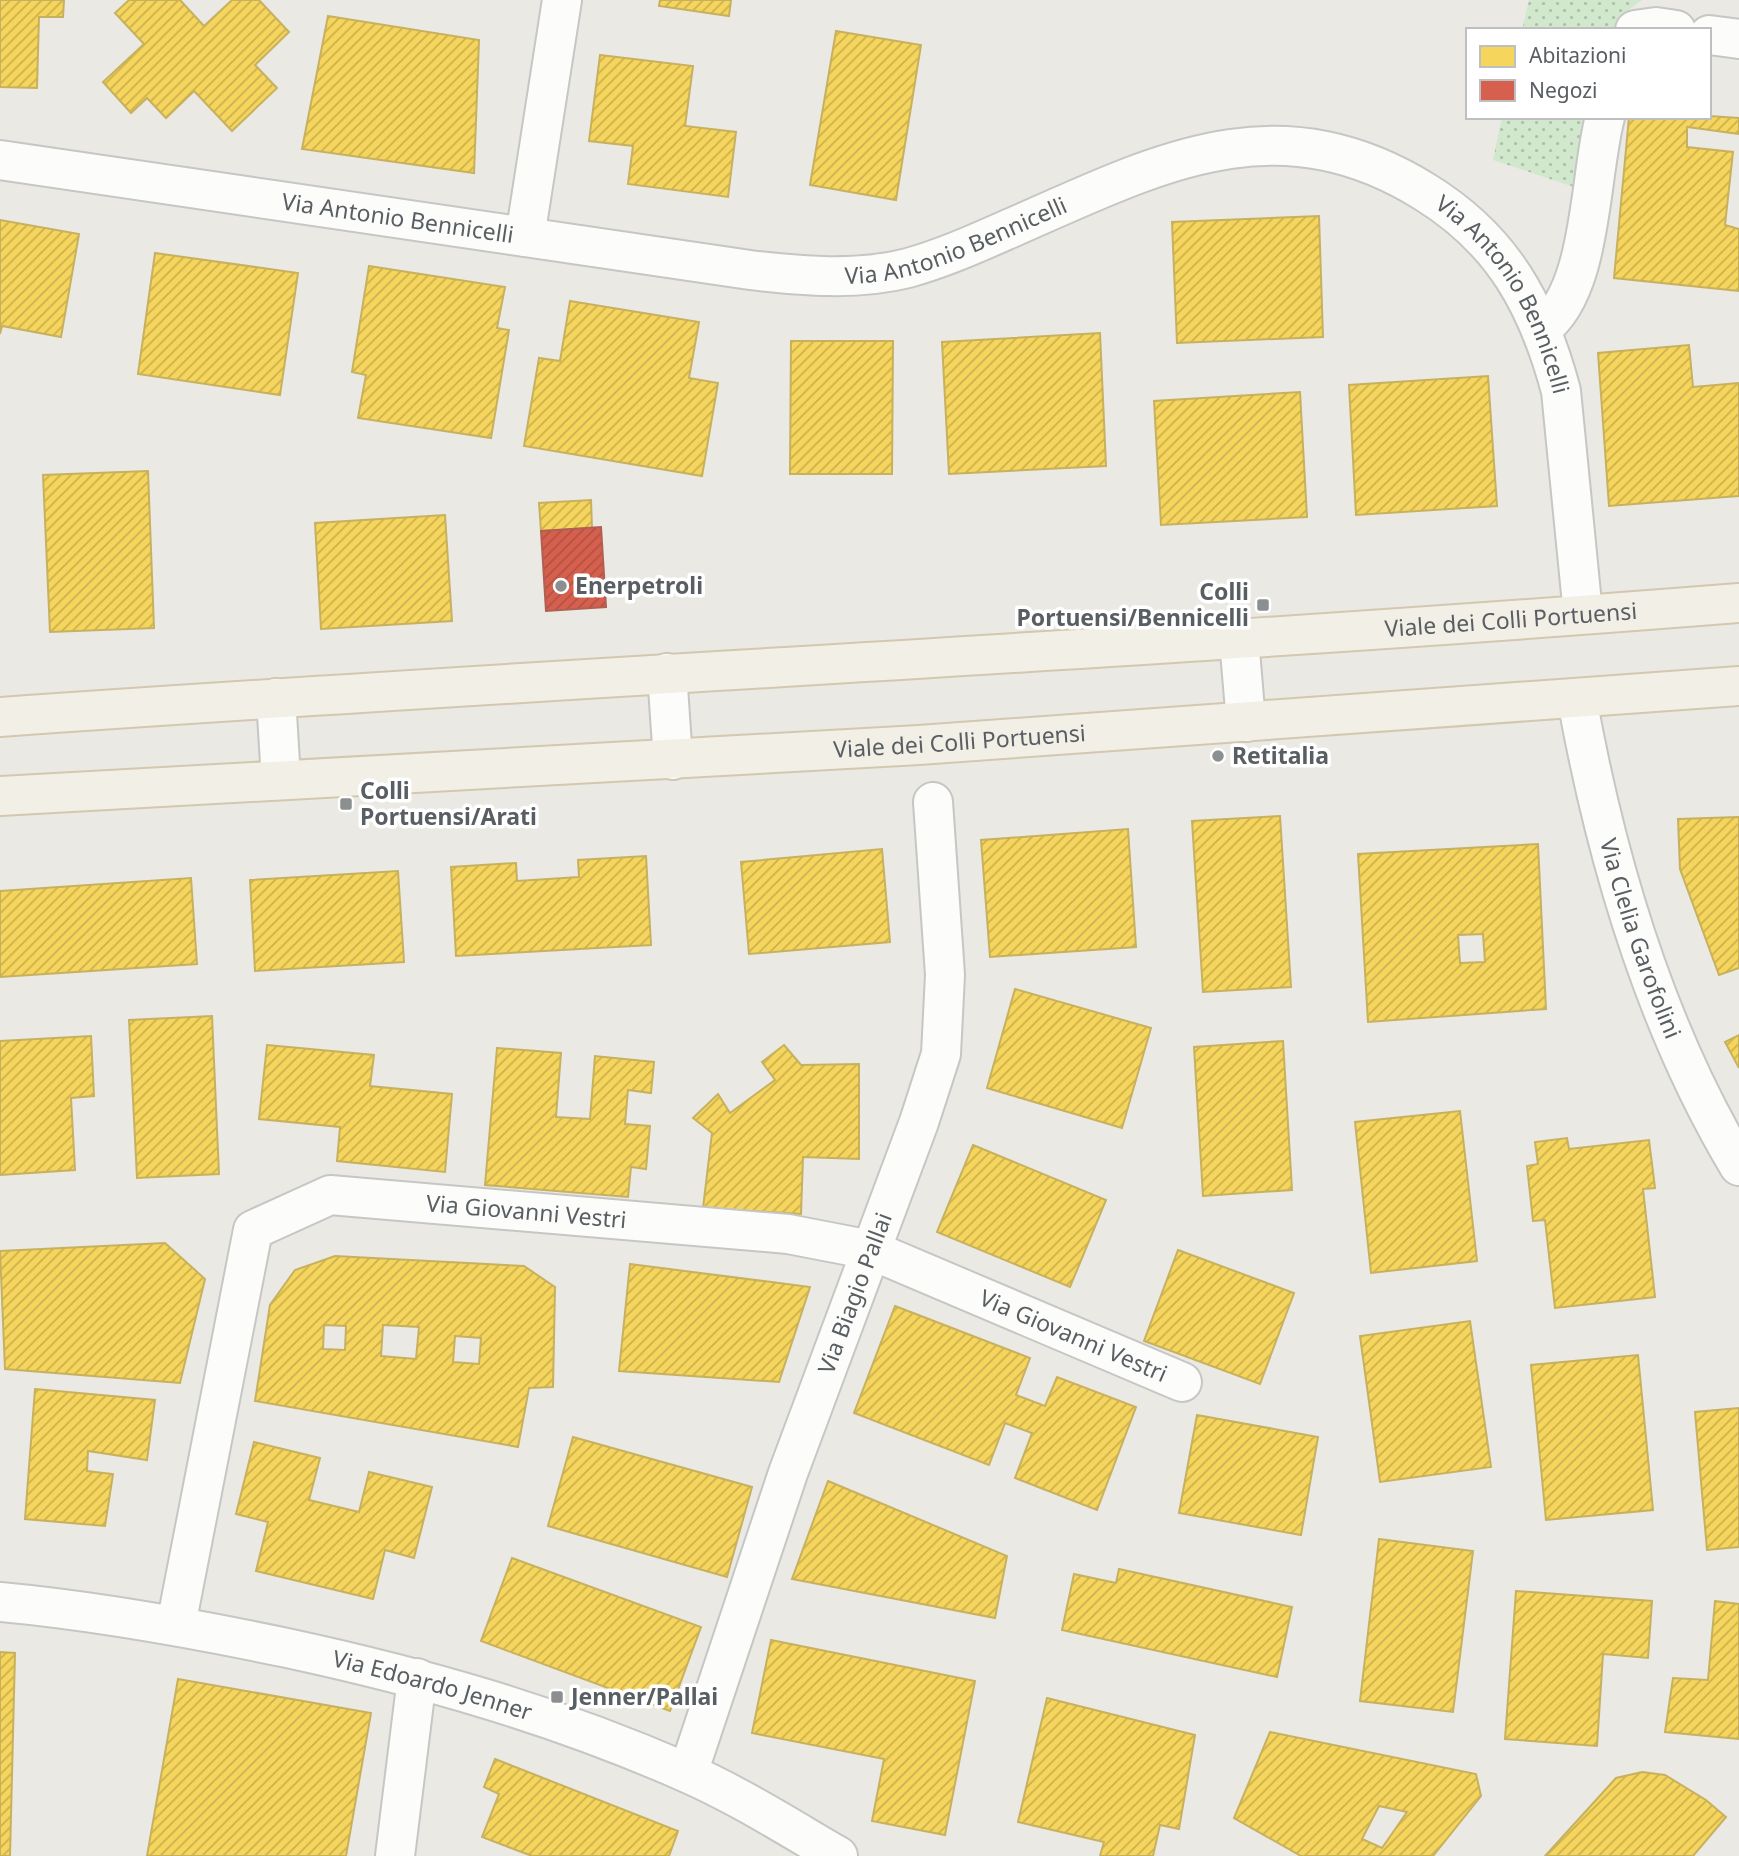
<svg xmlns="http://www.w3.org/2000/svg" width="1739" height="1856" font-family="'Noto Sans',sans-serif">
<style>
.park{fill:url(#park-dots)}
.homes{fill:url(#homes-hatch);stroke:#c7b15e;stroke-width:2;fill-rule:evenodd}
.shops{fill:url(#shops-hatch);stroke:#b05f53;stroke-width:2}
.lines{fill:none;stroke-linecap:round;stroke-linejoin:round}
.minor-casing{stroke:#c6c6c4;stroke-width:42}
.major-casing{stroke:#d3c8af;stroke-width:42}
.minor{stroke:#fcfcfb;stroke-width:38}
.major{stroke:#f2efe6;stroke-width:38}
.poi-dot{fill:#8c8f8f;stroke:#fff;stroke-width:2.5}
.labels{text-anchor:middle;stroke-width:7;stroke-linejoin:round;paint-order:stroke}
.street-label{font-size:23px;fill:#595e62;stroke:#fff}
.poi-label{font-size:23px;font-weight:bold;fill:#595e62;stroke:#fff;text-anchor:start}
</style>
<defs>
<pattern id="park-dots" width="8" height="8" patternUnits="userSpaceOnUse" patternTransform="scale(1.75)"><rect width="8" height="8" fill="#d1e8cd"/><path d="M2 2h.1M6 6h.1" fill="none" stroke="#adbfaa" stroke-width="1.8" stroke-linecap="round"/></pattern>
<pattern id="homes-hatch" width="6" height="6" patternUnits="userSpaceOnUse" patternTransform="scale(1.75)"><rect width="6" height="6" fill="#f6d55c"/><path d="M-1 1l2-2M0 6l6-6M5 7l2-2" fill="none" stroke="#cab04f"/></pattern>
<pattern id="shops-hatch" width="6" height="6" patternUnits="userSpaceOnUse" patternTransform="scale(1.75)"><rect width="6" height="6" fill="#d6604d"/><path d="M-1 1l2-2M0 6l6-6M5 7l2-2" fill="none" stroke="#b15243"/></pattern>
</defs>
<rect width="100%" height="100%" fill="#eae9e3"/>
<g class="park">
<polygon points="1529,0 1642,0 1626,12 1621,30 1522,30"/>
<polygon points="1502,117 1595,117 1574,187 1493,160"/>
</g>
<g class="homes">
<polygon points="0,0 64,0 63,17 39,17 37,88 0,87"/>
<polygon points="129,0 180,0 204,26 232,0 259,0 289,32 255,65 277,88 232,131 194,91 166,118 147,98 131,113 103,82 144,44 115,13"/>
<polygon points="660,0 731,0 729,16 659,6"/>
<polygon points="328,16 479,40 474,173 302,149"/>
<polygon points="836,31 921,45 896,200 810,185"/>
<polygon points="600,55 693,66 685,126 736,132 728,197 628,184 633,146 589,141"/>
<polygon points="1709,116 1739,118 1739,134 1687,127 1687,147 1733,152 1725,225 1739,229 1739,291 1614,278 1629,117"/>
<polygon points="1319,216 1323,337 1177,343 1172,222"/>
<polygon points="0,220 79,234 61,337 2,326 0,334"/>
<polygon points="155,253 298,273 280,395 138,374"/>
<polygon points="369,266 505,287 497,328 509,330 491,438 358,418 366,375 352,372"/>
<polygon points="570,301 699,322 689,378 718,383 702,476 524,446 539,358 560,361"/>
<polygon points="1100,333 1106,466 949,474 942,342"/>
<polygon points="791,341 893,341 892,474 790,474"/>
<polygon points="1689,345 1693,387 1739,383 1739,496 1609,506 1598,353"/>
<polygon points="1488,376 1497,506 1356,515 1349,385"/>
<polygon points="1300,392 1307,517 1161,525 1154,401"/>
<polygon points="148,471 154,628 50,632 43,475"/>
<polygon points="591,500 592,528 541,531 539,503"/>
<polygon points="445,515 452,621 321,629 315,523"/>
<polygon points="1280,816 1291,987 1203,992 1192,821"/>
<polygon points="1739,817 1739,968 1719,975 1680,869 1678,819"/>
<polygon points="1128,829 1136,947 990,957 981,840"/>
<path d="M 1538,844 L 1546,1009 L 1368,1022 L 1358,854 ZM 1483,934 L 1485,962 L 1460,963 L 1458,935 Z"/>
<polygon points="882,849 890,942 749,954 741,862"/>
<polygon points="646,856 651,945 456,956 451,867 516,863 517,881 579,877 578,860"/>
<polygon points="398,871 404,962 255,971 250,880"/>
<polygon points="191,878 197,964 0,977 0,891"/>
<polygon points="1015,989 1151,1028 1122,1128 987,1088"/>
<polygon points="212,1016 219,1174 137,1178 129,1020"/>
<polygon points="1739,1035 1739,1068 1725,1042"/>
<polygon points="91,1036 94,1096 71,1098 75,1170 0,1175 0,1041"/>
<polygon points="1283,1041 1292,1190 1203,1196 1194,1047"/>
<polygon points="267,1045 374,1055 370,1086 452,1094 445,1172 337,1161 340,1127 259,1119"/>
<polygon points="784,1045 801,1065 859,1064 859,1159 803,1157 801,1214 703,1208 712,1133 693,1118 718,1094 730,1113 775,1080 762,1062"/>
<polygon points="497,1048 561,1053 556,1117 590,1119 595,1056 654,1062 651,1093 628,1090 625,1124 650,1126 646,1169 631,1167 628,1197 485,1185"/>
<polygon points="1460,1111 1477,1261 1371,1273 1355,1122"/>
<polygon points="1567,1138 1569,1149 1649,1140 1655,1188 1643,1189 1655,1297 1555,1308 1545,1220 1533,1221 1527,1166 1538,1164 1535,1142"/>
<polygon points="973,1145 1106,1200 1070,1287 937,1232"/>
<polygon points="165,1243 205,1279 180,1383 5,1369 0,1251"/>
<polygon points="1178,1250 1294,1293 1260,1384 1144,1341"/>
<path d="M 335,1256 L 524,1266 L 555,1287 L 553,1387 L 529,1388 L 518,1447 L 255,1401 L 270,1305 L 295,1270 ZM 324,1325 L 346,1326 L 345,1350 L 323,1349 ZM 383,1325 L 419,1327 L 416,1359 L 381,1356 ZM 455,1336 L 481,1338 L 479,1364 L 453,1362 Z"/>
<polygon points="630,1264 810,1287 779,1382 619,1371"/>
<polygon points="895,1306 1030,1358 1016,1395 1045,1406 1057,1377 1136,1407 1097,1510 1015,1478 1032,1433 1005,1423 989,1465 854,1413"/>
<polygon points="1470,1321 1491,1467 1380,1482 1360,1336"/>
<polygon points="1638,1355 1653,1510 1546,1520 1531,1365"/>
<polygon points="35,1389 155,1400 147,1460 88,1451 87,1471 113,1474 105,1526 25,1519"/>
<polygon points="1739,1408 1739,1547 1707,1550 1695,1412"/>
<polygon points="1197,1415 1318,1437 1301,1535 1179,1513"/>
<polygon points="573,1437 752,1487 727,1577 548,1526"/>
<polygon points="254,1442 320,1458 309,1500 359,1512 369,1472 432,1487 414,1558 385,1550 373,1599 256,1571 268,1522 236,1514"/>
<polygon points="828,1481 1007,1556 995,1618 792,1579"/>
<polygon points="1379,1539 1473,1551 1453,1712 1360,1701"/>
<polygon points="512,1558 701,1627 670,1711 481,1641"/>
<polygon points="1119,1569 1292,1607 1277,1677 1062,1630 1074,1574 1116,1583"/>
<polygon points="1516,1591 1652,1601 1648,1658 1603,1654 1597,1746 1505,1739"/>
<polygon points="1715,1601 1739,1604 1739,1739 1665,1732 1673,1678 1708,1680"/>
<polygon points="771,1640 975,1681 945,1835 872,1821 884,1759 752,1733"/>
<polygon points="0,1652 15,1653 10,1856 0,1856"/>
<polygon points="178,1679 371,1713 346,1856 147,1856"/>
<polygon points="1047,1698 1195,1735 1179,1829 1160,1825 1153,1856 1100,1856 1104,1842 1018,1822"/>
<path d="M 1270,1732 L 1476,1774 L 1481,1796 L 1433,1856 L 1301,1856 L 1234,1818 ZM 1379,1806 L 1407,1812 L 1382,1848 L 1362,1839 Z"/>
<polygon points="495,1759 678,1831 669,1856 532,1856 482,1837 499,1794 484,1787"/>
<polygon points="1642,1772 1665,1775 1706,1800 1726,1817 1693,1856 1545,1856 1616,1778"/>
</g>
<polygon class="shops" points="601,527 606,607 546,611 541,531"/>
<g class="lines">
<defs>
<g id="minor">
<polyline points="1635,30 1656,27 1676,30"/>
<polyline points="1709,35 1739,39"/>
<path id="s1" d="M 0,160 L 750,270 C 802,276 857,281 908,268 C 944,258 977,243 1011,228 C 1155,165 1275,99 1425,192 C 1503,240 1538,305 1561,391 L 1583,614"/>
<polyline points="525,237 562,0"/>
<path d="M 1541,329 C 1593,292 1589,177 1605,117"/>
<polyline points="1239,639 1246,722"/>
<polyline points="667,673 673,760"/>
<polyline points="276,698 281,779"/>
<path id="s2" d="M 1577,699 C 1606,859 1655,1026 1739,1166"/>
<path id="s3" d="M 0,1602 C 98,1611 191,1628 287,1648 C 426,1678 555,1715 685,1772 C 738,1795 788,1827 838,1856"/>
<path id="s4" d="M 176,1625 L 253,1230 L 330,1195 L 788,1234 L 871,1250 L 1182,1382"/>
<path id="s5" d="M 688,1773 L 788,1473 L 919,1122 L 941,1054 L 945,975 L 933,802"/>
<polyline points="395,1856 417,1678"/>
</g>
<g id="major">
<path id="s6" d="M 0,717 C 579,676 1160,649 1739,603"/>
<path id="s7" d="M 0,796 L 919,745 L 1739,686"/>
</g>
</defs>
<use href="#minor" class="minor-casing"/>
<use href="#major" class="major-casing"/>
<use href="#minor" class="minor"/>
<use href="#major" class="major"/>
</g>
<g class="poi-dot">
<circle cx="561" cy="586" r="7"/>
<rect x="1256" y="598" width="14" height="14" rx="3.5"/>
<circle cx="1218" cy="756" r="7"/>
<rect x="339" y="797" width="14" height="14" rx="3.5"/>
<rect x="550" y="1690" width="14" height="14" rx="3.5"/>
</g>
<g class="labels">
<g class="street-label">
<text dy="8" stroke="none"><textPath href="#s1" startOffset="402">Via Antonio Bennicelli</textPath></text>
<text dy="8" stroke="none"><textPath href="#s1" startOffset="970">Via Antonio Bennicelli</textPath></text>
<text dy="8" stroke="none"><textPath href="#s1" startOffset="1598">Via Antonio Bennicelli</textPath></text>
<text dy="8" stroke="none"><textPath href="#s6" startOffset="1514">Viale dei Colli Portuensi</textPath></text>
<text dy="8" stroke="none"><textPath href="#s7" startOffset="961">Viale dei Colli Portuensi</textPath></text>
<text dy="8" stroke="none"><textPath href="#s2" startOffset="248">Via Clelia Garofolini</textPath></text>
<text dy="8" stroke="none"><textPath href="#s4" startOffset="684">Via Giovanni Vestri</textPath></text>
<text dy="8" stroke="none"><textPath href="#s5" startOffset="508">Via Biagio Pallai</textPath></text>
<text dy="8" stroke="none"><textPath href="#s4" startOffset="1251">Via Giovanni Vestri</textPath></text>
<text dy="8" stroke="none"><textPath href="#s3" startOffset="441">Via Edoardo Jenner</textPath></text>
</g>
<g class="poi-label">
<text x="575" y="594">Enerpetroli</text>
<text x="1249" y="600" text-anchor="end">Colli<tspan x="1249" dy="26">Portuensi/Bennicelli</tspan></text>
<text x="1232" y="764">Retitalia</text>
<text x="360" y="799">Colli<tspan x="360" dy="26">Portuensi/Arati</tspan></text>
<text x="571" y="1705">Jenner/Pallai</text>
</g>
</g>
<rect x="1466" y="28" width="245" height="91" fill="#ffffff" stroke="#bdbfc0" stroke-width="2"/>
<rect x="1480" y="46" width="35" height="21" fill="#f6d55c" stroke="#bdbfc0" stroke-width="2"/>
<text x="1529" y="63" font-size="21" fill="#595e62">Abitazioni</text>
<rect x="1480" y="80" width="35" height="21" fill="#d6604d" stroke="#bdbfc0" stroke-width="2"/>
<text x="1529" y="98" font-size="21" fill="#595e62">Negozi</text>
</svg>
